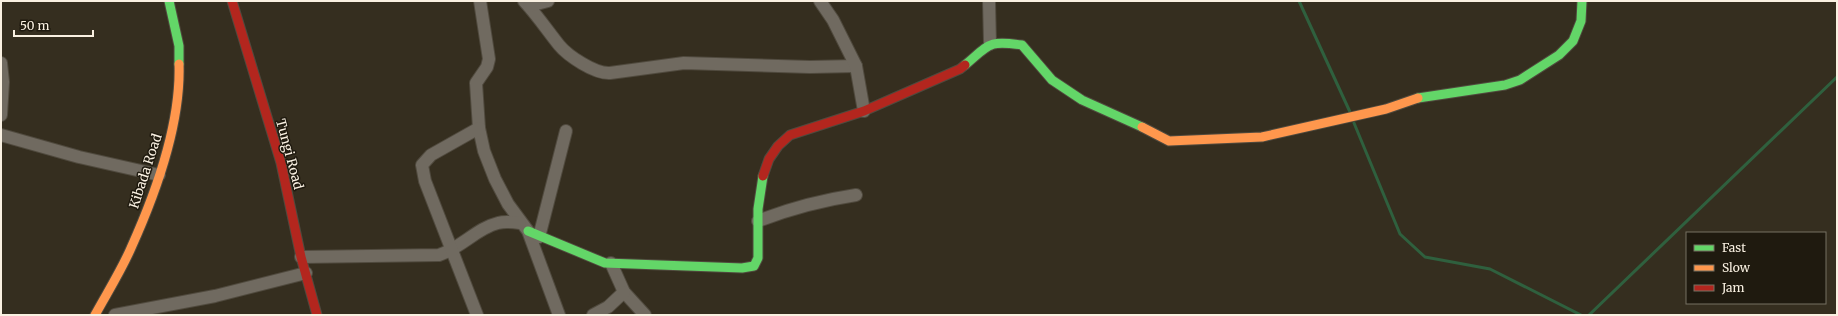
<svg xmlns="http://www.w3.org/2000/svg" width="1838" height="316" font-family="Merriweather,serif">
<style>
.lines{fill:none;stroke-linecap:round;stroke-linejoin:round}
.stream{stroke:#2f603e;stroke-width:3}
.street-casing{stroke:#504a3e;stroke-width:14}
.fast-casing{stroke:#504a3e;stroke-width:11}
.slow-casing{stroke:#504a3e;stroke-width:11}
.jam-casing{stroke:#504a3e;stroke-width:11}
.street{stroke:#706a60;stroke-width:12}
.fast{stroke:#63d668;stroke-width:9}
.slow{stroke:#ff974d;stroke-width:9}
.jam{stroke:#b3261e;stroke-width:9}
.labels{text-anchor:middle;stroke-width:3;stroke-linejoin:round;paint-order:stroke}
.street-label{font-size:13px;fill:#f9f0e1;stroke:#1f1a0f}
</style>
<rect width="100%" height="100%" fill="#352e1f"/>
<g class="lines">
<g class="stream">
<polyline points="1299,1 1350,112"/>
<polyline points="1354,123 1400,234 1425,257 1490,269 1581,315"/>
<polyline points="1589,315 1837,77"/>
</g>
<defs>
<g id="street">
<polyline points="480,1 489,59 487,67 476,83 479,128 484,151 495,179 508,204 528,231 559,315"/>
<path d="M 524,1 C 537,15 547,30 559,45 C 568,56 595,74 610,73 L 684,63 L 810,67 L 856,66"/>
<polyline points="820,1 833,20 856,66 864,111"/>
<polyline points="989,1 990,44"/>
<polyline points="529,6 548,1"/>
<polyline points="1,63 3,82 1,115"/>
<polyline points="1,135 79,157 159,175"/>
<path d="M 758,221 C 789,209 823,200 856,195"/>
<polyline points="539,237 566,131"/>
<path d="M 301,257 L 439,255 C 461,248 477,228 498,223 C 505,221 513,222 520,223"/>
<polyline points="611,263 624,292 645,315"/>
<polyline points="115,315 215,296 306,273"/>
<polyline points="477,315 425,181 422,165 431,155 479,128"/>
<polyline points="593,315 608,307 624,292"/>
</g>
<g id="fast">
<polyline points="169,1 179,46 179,64"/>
<path d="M 965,65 C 990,44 988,40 1022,45 L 1052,80 L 1082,100 L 1142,127"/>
<polyline points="1418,98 1505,85 1520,80 1559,55 1573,41 1581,21 1582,1"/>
<polyline points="528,231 605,263 742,268 754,266 758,258 758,209 763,176"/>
</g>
<g id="slow">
<polyline points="1142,127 1169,141 1262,137 1386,109 1418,98"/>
<path d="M 95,315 C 107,293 121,271 131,248 C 155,195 181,123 179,64"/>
</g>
<g id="jam">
<polyline points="232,1 281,163 301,257 317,315"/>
<polyline points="763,176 769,159 778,146 790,135 864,111 960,69 965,65"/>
</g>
</defs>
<use href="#street" class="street-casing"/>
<use href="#fast" class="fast-casing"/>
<use href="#slow" class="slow-casing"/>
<use href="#jam" class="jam-casing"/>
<use href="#street" class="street"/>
<use href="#fast" class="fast"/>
<use href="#slow" class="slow"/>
<use href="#jam" class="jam"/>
</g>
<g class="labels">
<g class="street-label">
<text transform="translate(290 154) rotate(75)" y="5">Tungi Road</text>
<text transform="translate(145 171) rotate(-72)" y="5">Kibada Road</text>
</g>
</g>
<rect width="1838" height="316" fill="none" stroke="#f9f0e1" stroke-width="4"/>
<rect x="1686" y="232" width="140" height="72" fill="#1f1a0f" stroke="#767063"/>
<rect x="1694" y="245" width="20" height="6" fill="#63d668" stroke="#767063"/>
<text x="1722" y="252" font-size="12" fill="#f9f0e1">Fast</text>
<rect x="1694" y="265" width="20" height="6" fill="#ff974d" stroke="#767063"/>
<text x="1722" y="272" font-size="12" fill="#f9f0e1">Slow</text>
<rect x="1694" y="285" width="20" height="6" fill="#b3261e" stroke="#767063"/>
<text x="1722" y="292" font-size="12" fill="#f9f0e1">Jam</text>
<path d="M14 30v6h79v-6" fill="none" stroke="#f9f0e1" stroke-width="2"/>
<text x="20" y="30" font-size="12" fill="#f9f0e1" stroke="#1f1a0f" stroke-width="3" paint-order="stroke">50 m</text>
</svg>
